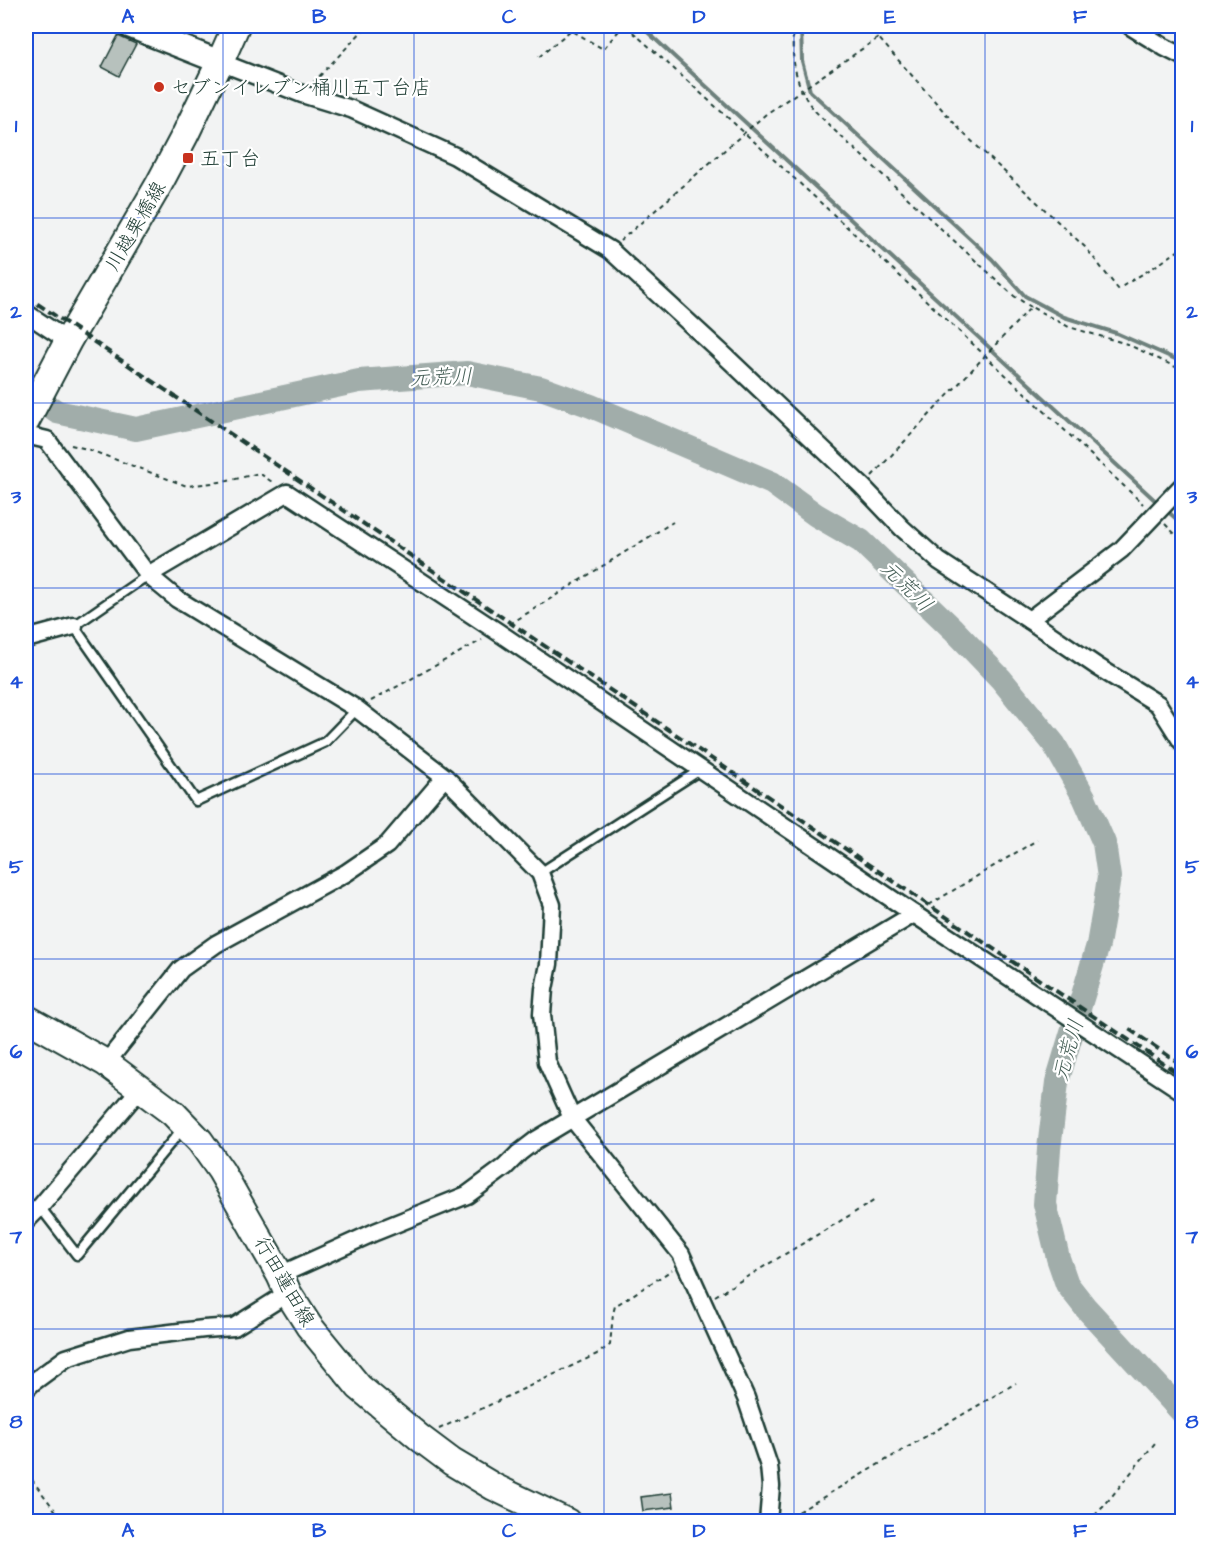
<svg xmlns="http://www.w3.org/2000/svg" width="1208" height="1547" font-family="'Architects Daughter','Klee One',sans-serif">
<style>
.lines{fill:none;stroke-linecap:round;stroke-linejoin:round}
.stream{stroke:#6d807b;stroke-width:4}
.river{stroke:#a1adaa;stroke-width:24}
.building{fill:#b7c1bd;stroke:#1f3d34;stroke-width:1.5}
.lane-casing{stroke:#1f3d34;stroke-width:13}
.street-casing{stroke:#1f3d34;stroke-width:21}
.secondary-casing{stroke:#1f3d34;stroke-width:27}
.primary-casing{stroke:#1f3d34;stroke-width:30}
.path{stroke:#1f3d34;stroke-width:2;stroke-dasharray:4.5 4.5;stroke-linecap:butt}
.lane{stroke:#fff;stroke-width:8}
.street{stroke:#fff;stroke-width:16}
.secondary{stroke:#fff;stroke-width:22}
.primary{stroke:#fff;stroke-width:26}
.rail{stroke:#1f3d34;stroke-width:4;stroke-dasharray:9 4.5;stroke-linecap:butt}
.grid{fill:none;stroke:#1d4ed8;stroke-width:1.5;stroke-opacity:0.55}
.poi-dot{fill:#c8321e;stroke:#fff;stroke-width:2}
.labels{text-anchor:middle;stroke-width:4.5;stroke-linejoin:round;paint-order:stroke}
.poi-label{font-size:20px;fill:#1f3d34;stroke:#fff;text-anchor:start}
.street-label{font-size:20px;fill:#1f3d34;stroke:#fff}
.water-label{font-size:21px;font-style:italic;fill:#465f57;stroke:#fff}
.neatline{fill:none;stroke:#1d4ed8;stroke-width:2}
.grid-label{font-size:20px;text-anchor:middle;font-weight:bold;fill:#1d4ed8}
</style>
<rect width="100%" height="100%" fill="#f2f3f3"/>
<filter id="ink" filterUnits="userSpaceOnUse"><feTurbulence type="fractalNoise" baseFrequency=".0167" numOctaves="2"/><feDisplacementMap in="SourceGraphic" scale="12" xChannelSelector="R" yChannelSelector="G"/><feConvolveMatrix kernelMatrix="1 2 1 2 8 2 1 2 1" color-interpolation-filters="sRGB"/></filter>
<g filter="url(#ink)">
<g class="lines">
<g class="stream">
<polyline points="641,26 1159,504"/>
<polyline points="801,26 802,61 810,91 992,259 1025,296 1064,317 1116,333 1182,362"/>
<polyline points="1165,509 1182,524"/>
</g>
<polyline class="river" points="26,390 57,412 136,429 359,381 467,373 541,388 591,406 702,453 772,483 816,515 861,541 953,629 1001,679 1054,744 1084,797 1104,843 1109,877 1105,904 1098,945 1057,1082 1049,1149 1045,1204 1058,1258 1067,1284 1085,1307 1182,1412"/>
</g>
<g class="building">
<polygon points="118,36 136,44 119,76 102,67"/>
<polygon points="672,1493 674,1507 643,1511 641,1497"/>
</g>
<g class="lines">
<defs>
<g id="lane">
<polyline points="148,575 74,626 196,801 325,742 357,709"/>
<polyline points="540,873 700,770"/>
<polyline points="40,1207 77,1255 183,1128"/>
</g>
<g id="street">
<polyline points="1130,26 1164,47 1182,56"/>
<polyline points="220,62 302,94 351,109 455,156 610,250 723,354 862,486 902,528 939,561 1029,620 1098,667 1158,704 1182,742"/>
<polyline points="26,313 68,341"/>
<polyline points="26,435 47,440 148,575 177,599 357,709 445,777 540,873 552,905 549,964 544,989 542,1014 547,1062 572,1118 681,1254 746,1398 769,1466 771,1486 768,1522"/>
<polyline points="148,575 287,493 498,632 914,914 1182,1091"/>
<polyline points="1029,620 1121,550 1182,486"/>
<polyline points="26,639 74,626"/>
<polyline points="106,1063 181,969 216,944 346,873 387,845 445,777"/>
<polyline points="26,1221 40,1207 140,1089"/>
<polyline points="280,1275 375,1232 467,1195 505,1167 519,1153 536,1140 914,914"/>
<polyline points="26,1389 32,1383 66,1358 129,1338 204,1329 234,1327 288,1293"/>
</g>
<polyline id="secondary" points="129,26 220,62"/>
<g id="primary">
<polyline points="26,421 68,341 158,186 185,135 220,62 236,26"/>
<polyline points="26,1018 106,1063 173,1113 200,1141 221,1171 280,1275 288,1293 309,1326 359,1387 420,1438 452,1462 494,1487 567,1522"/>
</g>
</defs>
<use href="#lane" class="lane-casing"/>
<use href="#street" class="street-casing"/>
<use href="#secondary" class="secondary-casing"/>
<use href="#primary" class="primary-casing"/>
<g class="path">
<path d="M 626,26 C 801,182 972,343 1143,504"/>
<path d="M 794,26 C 790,55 795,87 814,110 C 821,117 827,123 834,130 L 1014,296 L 1031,307"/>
<polyline points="868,26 963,133 1086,248 1118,289 1162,262 1182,248"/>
<polyline points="539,57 571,30 603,49 623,26"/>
<polyline points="313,83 367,26"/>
<polyline points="620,241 766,114 896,26"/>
<polyline points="71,445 87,449 187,486 228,481 259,473 275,484"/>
<polyline points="872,476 1031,307 1069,327 1127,344 1182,370"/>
<polyline points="1165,524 1182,541"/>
<polyline points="510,624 673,522"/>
<polyline points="371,701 482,640"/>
<polyline points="929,905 1037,840"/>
<polyline points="715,1296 877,1199"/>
<polyline points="439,1429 597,1354 610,1345 613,1314 615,1306 672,1270"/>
<polyline points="26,1472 64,1522"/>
<polyline points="783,1521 1016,1383"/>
<polyline points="1088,1522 1103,1507 1155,1443"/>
</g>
<use href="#lane" class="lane"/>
<use href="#street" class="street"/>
<use href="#secondary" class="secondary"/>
<use href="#primary" class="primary"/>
<g class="rail">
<polyline points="26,296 1182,1076"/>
<polyline points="1129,1029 1182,1065"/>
</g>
</g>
</g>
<path class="grid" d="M 223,26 L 223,1522M 414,26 L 414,1522M 604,26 L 604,1522M 794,26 L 794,1522M 985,26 L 985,1522M 26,218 L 1182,218M 26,403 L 1182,403M 26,588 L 1182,588M 26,774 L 1182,774M 26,959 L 1182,959M 26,1144 L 1182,1144M 26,1329 L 1182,1329"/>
<g class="poi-dot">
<circle cx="159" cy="87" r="6"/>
<rect x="182" y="152" width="12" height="12" rx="3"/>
</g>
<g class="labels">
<g class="poi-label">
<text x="171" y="94">セブンイレブン桶川五丁台店</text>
<text x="200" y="165">五丁台</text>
</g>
<g class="street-label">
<text transform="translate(135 226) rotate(-60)" y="7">川越栗橋線</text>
<text transform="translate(285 1281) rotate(60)" y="7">行田蓮田線</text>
</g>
<g class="water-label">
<text transform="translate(441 377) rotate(-2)" y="7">元荒川</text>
<text transform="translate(907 586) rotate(45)" y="7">元荒川</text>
<text transform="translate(1068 1050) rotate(-74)" y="7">元荒川</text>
</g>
</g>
<rect width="1208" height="1547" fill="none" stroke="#fff" stroke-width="66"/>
<rect x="33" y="33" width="1142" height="1481" class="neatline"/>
<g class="grid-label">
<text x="128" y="23">A</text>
<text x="319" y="23">B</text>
<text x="509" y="23">C</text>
<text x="699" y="23">D</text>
<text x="890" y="23">E</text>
<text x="1080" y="23">F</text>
<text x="16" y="132">1</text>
<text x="1192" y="132">1</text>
<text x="16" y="318">2</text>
<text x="1192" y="318">2</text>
<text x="16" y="503">3</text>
<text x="1192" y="503">3</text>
<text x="16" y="688">4</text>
<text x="1192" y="688">4</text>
<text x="16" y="873">5</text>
<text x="1192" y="873">5</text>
<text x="16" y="1058">6</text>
<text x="1192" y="1058">6</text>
<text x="16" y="1243">7</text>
<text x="1192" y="1243">7</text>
<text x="16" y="1428">8</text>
<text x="1192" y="1428">8</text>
<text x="128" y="1537">A</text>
<text x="319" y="1537">B</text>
<text x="509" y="1537">C</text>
<text x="699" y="1537">D</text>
<text x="890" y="1537">E</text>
<text x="1080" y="1537">F</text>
</g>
</svg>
